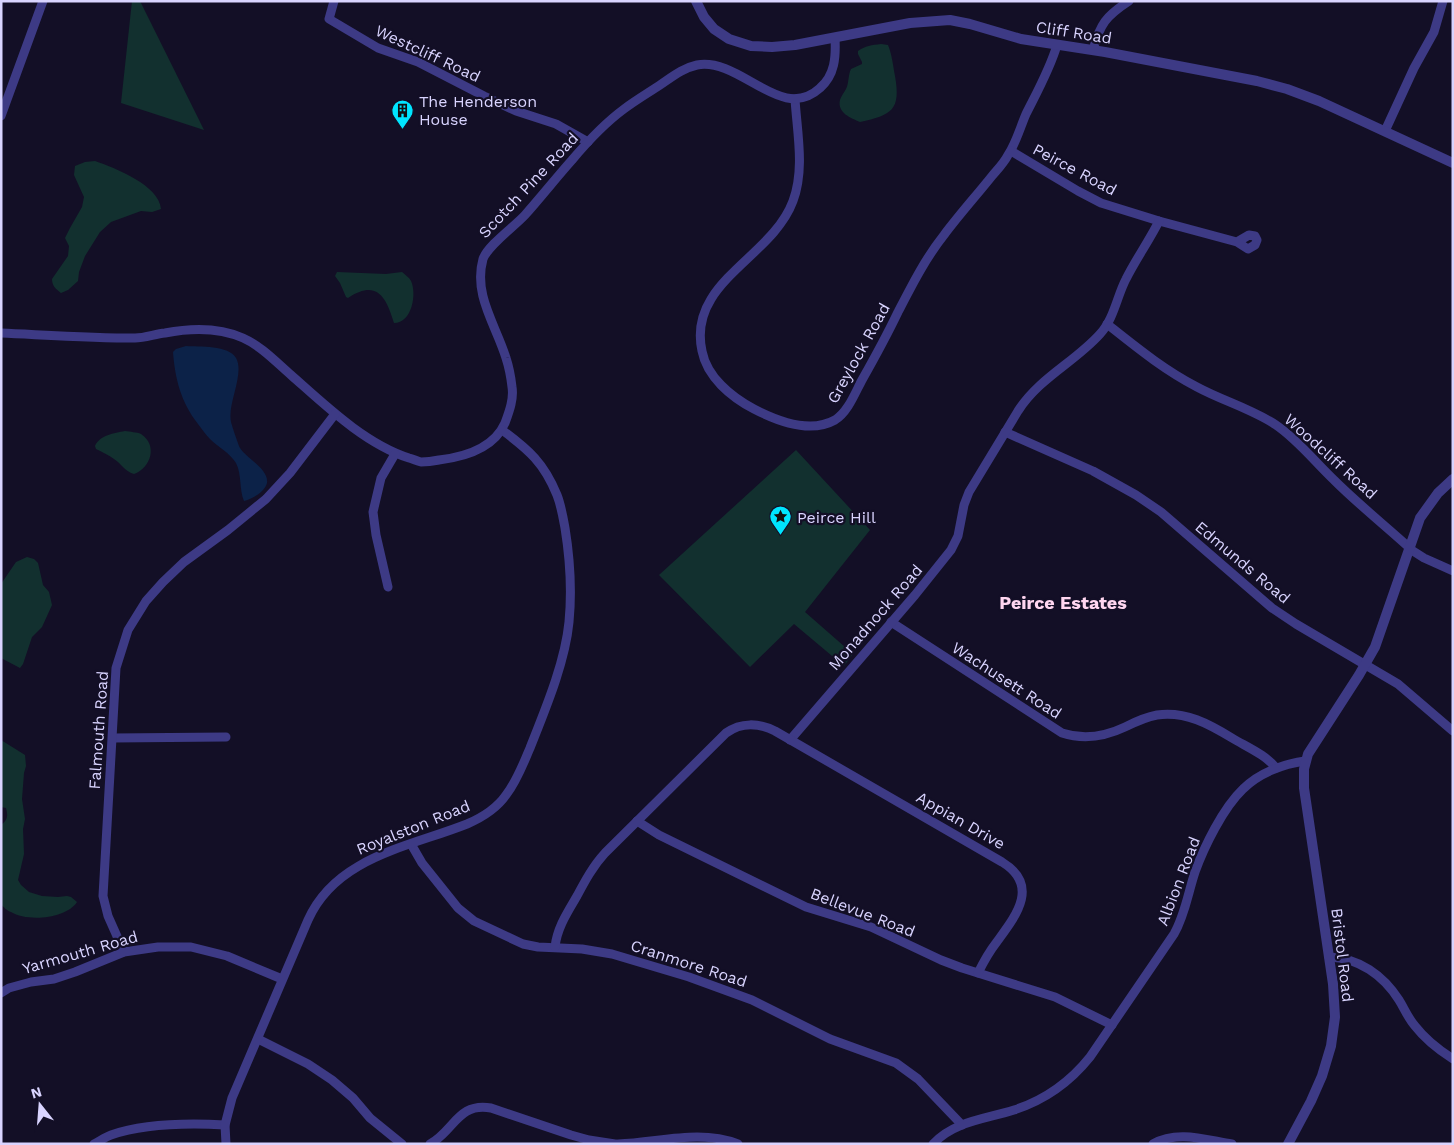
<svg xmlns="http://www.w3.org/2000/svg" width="1454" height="1145" font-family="'Work Sans',sans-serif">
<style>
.green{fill:#12302f}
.water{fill:#0c2248}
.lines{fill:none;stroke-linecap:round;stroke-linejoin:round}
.minor{stroke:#3d3a85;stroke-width:9}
.tertiary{stroke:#3d3a85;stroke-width:10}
.labels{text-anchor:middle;stroke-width:4.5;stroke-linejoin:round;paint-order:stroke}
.street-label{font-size:16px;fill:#d9d4ff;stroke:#130f26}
.poi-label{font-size:16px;fill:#d9d4ff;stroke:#130f26;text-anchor:start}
.neighbourhood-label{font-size:18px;font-weight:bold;fill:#ffd6f0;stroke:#130f26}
</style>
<rect width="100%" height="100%" fill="#130f26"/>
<g class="green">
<polygon points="132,1 140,1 204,130 121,103"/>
<path d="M 881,44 L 888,45 C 892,55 893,65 895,76 C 901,110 892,115 860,122 C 851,118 837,113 840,100 C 841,96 844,93 846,89 C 849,83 848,75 851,69 L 862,64 L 862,62 L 858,54 L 858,51 C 865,46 872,45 881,44 Z"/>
<path d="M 95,161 C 115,168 159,185 161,209 L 152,212 L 141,211 L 111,222 L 100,232 L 85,256 L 79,272 L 78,281 L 68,290 L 61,293 C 56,289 52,286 52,279 L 68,256 L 69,246 L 65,238 L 70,228 L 82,207 L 84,197 L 74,175 L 75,166 L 85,162 Z"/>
<path d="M 337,272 L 386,274 L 402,272 C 405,275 409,277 411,281 C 417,294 412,323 394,323 C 386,297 377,279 348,298 L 346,297 L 340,283 L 335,276 Z"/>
<path d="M 125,431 C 130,432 137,432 141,434 C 158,445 151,468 134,474 C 124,471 122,464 114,459 C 109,455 102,452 96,449 L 95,446 C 100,435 114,433 125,431 Z"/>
<polygon points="796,450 870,530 805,612 853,654 844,666 794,624 750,667 659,575"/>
<polygon points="27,557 34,559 38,563 43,585 49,592 52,605 42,627 32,637 23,664 20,668 1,658 1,584 16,562"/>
<path d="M 1,740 L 25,755 L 26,766 L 24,773 L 22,799 L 25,819 L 23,829 L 24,854 L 18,880 L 21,885 L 29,892 L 42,896 L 58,897 L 67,896 L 71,897 L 77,902 C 66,919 27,922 11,912 C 7,911 4,907 1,905 L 1,825 C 8,819 8,816 6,808 L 1,807 Z"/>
</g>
<path class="water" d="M 186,346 C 199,347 229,345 236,358 C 245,374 227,404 231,422 C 232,426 238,444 240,448 C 246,458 269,469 267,483 C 265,492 252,499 244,501 C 239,489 242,475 236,463 C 230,453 218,447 210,439 C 206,435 202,429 198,424 C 181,402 175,379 173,352 L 176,349 Z"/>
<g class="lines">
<g class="minor">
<polyline points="334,1 329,19 378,48 418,62 484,96 516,111 556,124 588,142"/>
<path d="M 1093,50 C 1100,24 1106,16 1129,1"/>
<path d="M 795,99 C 797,132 805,169 793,201 C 772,258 687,282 702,351 C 707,377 731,397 754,409 C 777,421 810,434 835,420 C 848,412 855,393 862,380 C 875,357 887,335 898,312 C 912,285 925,259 944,235 C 959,215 976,196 992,176 C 997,170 1004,163 1008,155 C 1016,143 1020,128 1026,114 C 1037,92 1050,69 1057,45"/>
<polyline points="1,116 43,1"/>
<polyline points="1385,131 1414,68 1434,32 1443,1"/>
<polyline points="1011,151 1078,191 1101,203 1159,221 1237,242 1248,249 1255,245 1257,240 1255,236 1249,235 1237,242"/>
<path d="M 1107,324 C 1136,347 1164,370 1197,387 C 1223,401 1252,409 1276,425 C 1298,440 1315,462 1334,480 C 1359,505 1387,527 1413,551 L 1424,558 L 1453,571"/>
<path d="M 1,333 C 46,335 91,338 135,338 C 145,338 155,334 165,333 C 191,328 218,327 243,338 C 261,346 276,362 291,375 C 325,405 365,444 409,458 C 413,459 417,461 421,462 C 427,462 434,461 439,460 C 464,457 494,448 505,423 C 509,412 514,399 512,387 C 511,378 509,367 506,358 C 496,325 473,295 483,259 C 488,245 514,227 525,215 C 541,197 556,178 572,160 C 588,141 605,123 624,109 C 636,100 648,93 660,85 C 672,77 683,68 697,65 C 741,57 781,124 820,88 C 835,75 836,57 835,38"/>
<polyline points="1005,432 1093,471 1136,495 1161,512 1272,608 1296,624 1398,684 1453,731"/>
<polyline points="388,587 376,535 373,512 381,478 395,454"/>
<path d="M 891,622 L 1062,733 C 1084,740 1104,737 1125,727 C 1135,722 1146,717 1157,715 C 1186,711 1209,724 1232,738 C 1247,747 1266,755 1276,768"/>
<polyline points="113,738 226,737"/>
<path d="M 790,740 L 915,595 L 951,550 L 958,536 L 964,505 L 969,492 L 1018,411 C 1039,378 1075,362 1100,334 C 1114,319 1117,296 1126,279 C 1136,259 1149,241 1159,221"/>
<polyline points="637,821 659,835 806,907 871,927 941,960 962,968 1055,997 1112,1025"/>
<polyline points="411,844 422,863 458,908 474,921 523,944 538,947 582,949 612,954 689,977 752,1000 830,1039 896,1063 918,1079 962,1125"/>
<path d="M 555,947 C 557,928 567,913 577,896 C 585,881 593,866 605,853 L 726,733 C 741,722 759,723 775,731 L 1002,862 C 1041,886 1015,917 996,943 C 989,952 983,963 978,973"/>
<polyline points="124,952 108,916 103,896 116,668 128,630 146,601 163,582 184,562 228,530 266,499 290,473 335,414"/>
<path d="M 1329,957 C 1359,958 1383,975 1399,1000 C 1404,1008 1408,1018 1415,1026 C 1425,1039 1439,1050 1453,1059"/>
<polyline points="1,993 9,988 31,982 54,979 75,972 124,952 158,947 191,947 227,956 282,979"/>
<polyline points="258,1039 308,1064 332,1080 353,1098 370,1118 402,1144"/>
<path d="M 94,1144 C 100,1141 105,1137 111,1135 C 146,1123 189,1123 225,1125"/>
<path d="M 226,1144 L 225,1125 L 232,1098 L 308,920 C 336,857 409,847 467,824 C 481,818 497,808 506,795 C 517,781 523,764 530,748 C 545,710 565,663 569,622 C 572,591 570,559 565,528 C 563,517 561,505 557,495 C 544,463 529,450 502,430"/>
<path d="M 430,1144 C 454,1131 458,1102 491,1108 L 571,1135 L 589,1140 L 615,1144"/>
<path d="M 618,1144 C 658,1143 699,1129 738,1144"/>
<path d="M 933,1144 C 954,1121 986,1119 1014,1110 C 1045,1100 1070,1082 1090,1057 L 1174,934 C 1185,915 1188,893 1195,872 C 1204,847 1223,808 1243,789 C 1259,773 1283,764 1305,761"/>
<path d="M 1153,1144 C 1177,1130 1206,1140 1232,1144"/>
</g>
<g class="tertiary">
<polyline points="696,1 704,17 714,29 729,39 751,46 772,47 795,45 910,23 950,20 970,24 1021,39 1105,52 1257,81 1287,89 1319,101 1453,163"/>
<polyline points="1288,1144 1311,1101 1322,1076 1331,1046 1335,1017 1333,984 1304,788 1304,769 1308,754 1359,675 1375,647 1420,518 1438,493 1453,479"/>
</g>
</g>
<defs>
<symbol id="building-pin" viewBox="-11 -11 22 30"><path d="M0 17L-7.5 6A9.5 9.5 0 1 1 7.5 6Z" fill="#00e5ff" stroke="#130f26"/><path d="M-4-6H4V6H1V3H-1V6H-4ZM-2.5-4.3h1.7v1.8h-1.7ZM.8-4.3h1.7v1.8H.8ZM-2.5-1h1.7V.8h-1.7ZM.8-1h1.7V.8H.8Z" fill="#111"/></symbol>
<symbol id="sight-pin" viewBox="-11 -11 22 30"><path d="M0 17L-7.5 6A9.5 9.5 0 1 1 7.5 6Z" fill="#00e5ff" stroke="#130f26"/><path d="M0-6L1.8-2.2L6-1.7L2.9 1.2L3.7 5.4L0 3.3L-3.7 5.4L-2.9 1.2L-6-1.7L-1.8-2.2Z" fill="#111"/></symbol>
</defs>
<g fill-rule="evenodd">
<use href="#building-pin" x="390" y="98" width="25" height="34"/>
<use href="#sight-pin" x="768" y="504" width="25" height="34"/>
</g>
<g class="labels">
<g class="street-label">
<text transform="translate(1074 32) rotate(9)" y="6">Cliff Road</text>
<text transform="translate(428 53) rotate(25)" y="6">Westcliff Road</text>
<text transform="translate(1075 169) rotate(28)" y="6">Peirce Road</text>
<text transform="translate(528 185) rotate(-47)" y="6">Scotch Pine Road</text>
<text transform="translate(858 353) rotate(-61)" y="6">Greylock Road</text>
<text transform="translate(1331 456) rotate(42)" y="6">Woodcliff Road</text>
<text transform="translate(1243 562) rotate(40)" y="6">Edmunds Road</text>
<text transform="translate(875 617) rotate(-49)" y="6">Monadnock Road</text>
<text transform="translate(1007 680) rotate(33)" y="6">Wachusett Road</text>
<text transform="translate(98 730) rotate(-86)" y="6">Falmouth Road</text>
<text transform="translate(961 820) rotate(30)" y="6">Appian Drive</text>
<text transform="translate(413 827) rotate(-22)" y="6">Royalston Road</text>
<text transform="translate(1178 881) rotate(-69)" y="6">Albion Road</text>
<text transform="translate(863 912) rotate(21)" y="6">Bellevue Road</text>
<text transform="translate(80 952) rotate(-16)" y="6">Yarmouth Road</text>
<text transform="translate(1343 955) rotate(83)" y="6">Bristol Road</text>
<text transform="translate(689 963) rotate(18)" y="6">Cranmore Road</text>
</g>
<g class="poi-label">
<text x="419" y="107">The Henderson<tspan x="419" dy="18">House</tspan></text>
<text x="797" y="523">Peirce Hill</text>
</g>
<g class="neighbourhood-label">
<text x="1063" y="609">Peirce Estates</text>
</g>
</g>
<rect width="1454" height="1145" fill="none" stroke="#d9d4ff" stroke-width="5"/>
<g transform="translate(40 1105) rotate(343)" stroke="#130f26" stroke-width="4" paint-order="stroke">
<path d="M0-4L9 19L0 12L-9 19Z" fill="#d9d4ff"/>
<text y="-8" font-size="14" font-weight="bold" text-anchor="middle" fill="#d9d4ff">N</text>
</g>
</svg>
